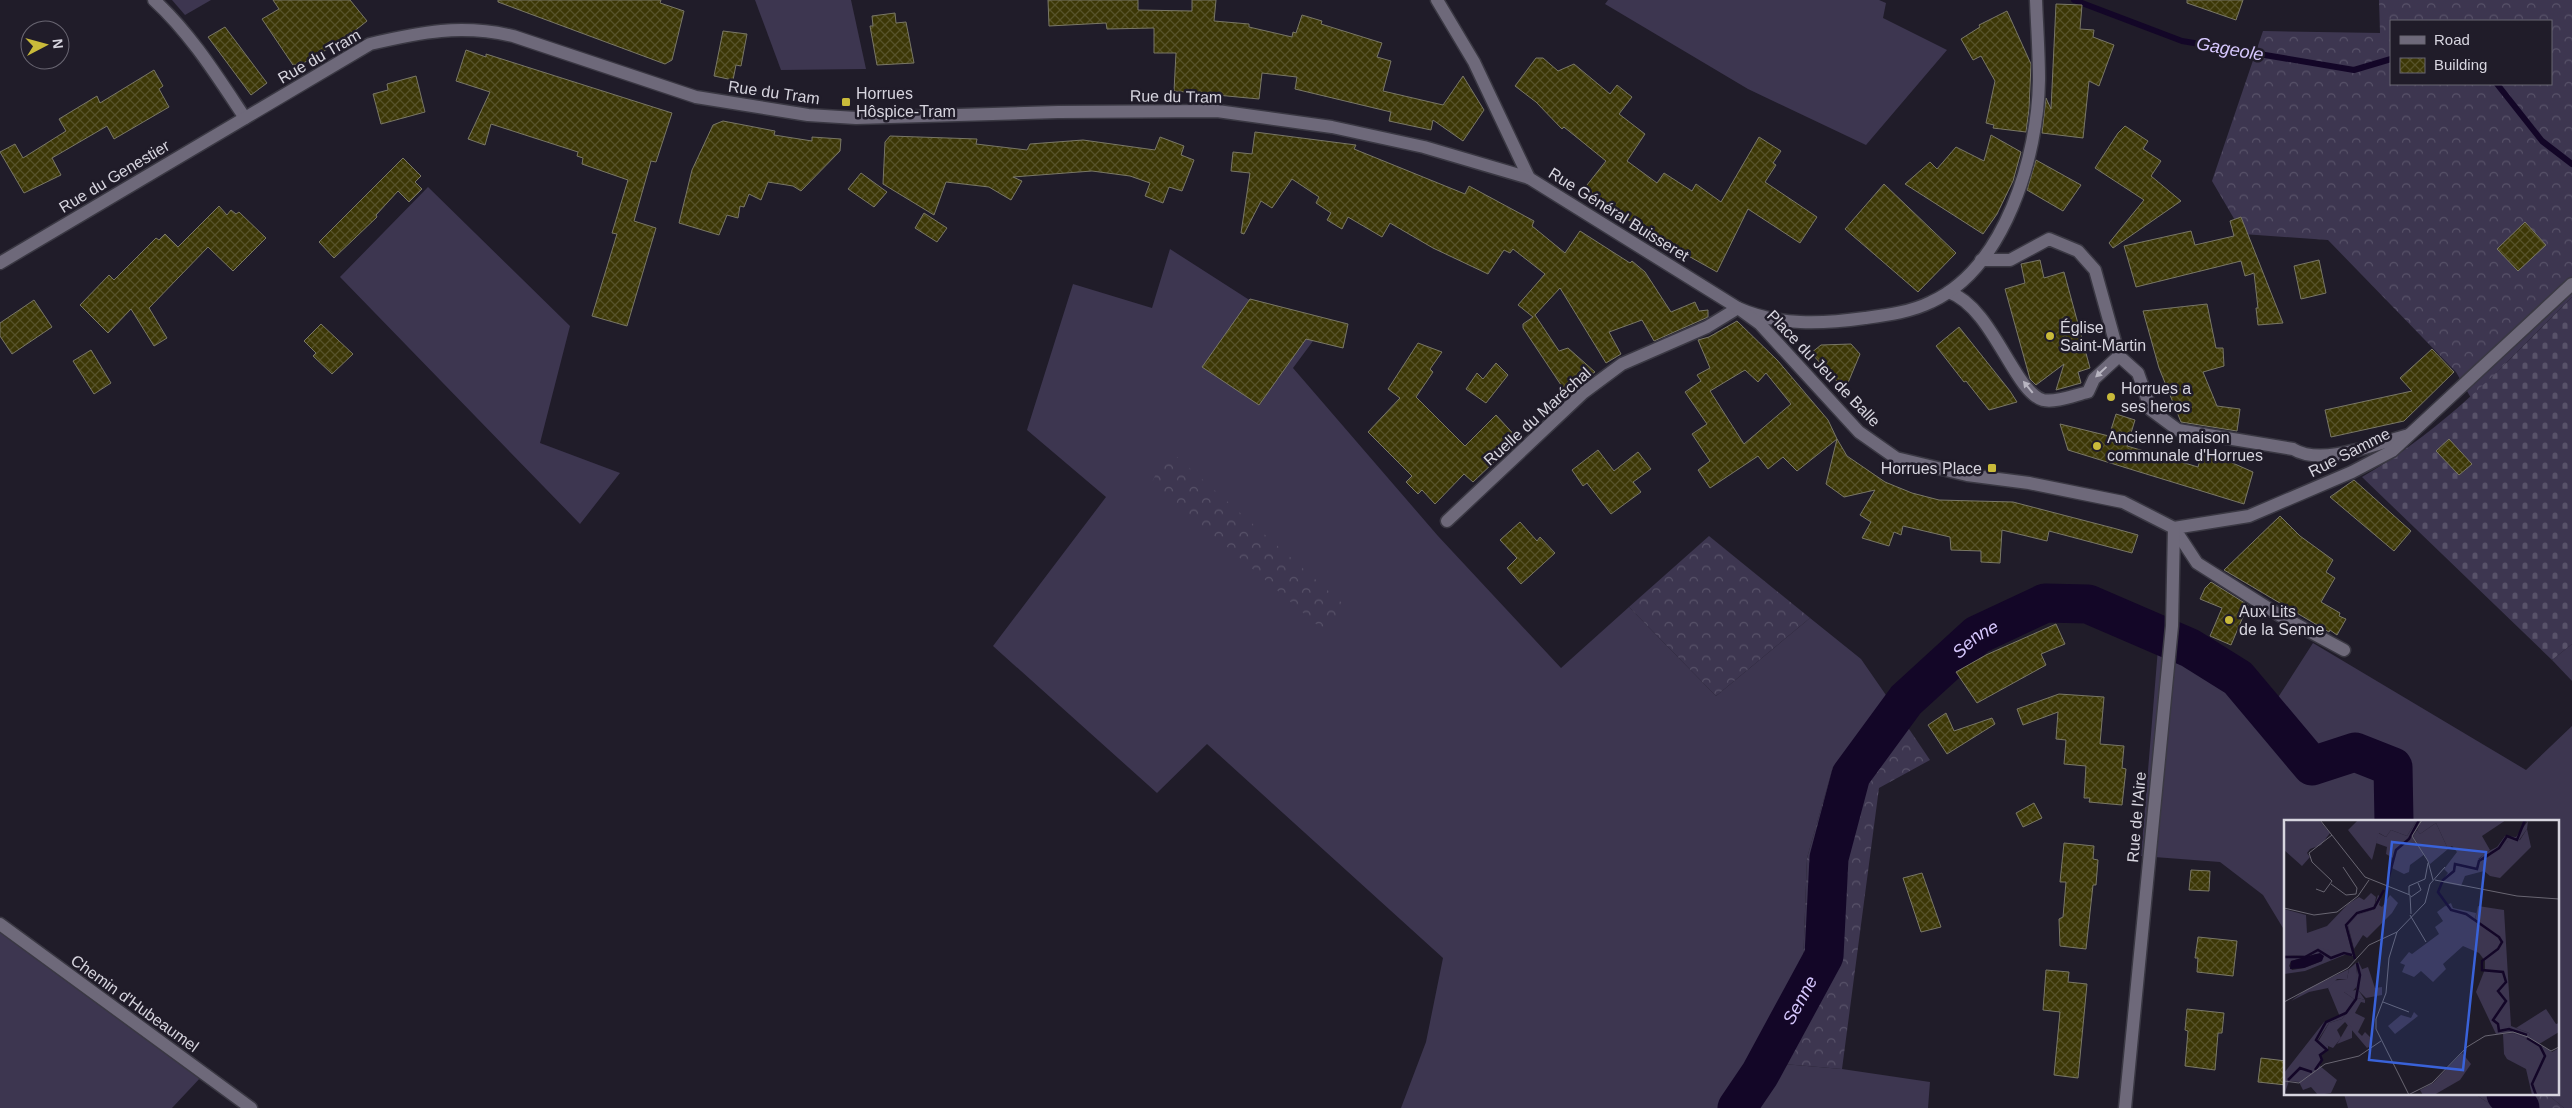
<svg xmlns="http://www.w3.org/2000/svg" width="2572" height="1108" font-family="Helvetica,sans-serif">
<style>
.grass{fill:#3d3650}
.forest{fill:url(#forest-crowns);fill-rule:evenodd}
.cemetery{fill:url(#cemetery-stones)}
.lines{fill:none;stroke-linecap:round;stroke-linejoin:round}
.stream{stroke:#130627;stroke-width:6}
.river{stroke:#130627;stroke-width:39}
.building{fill:url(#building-cross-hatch);stroke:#797766;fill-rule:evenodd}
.minor-casing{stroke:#3a3843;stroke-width:15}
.tertiary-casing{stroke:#3a3843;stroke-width:15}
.minor{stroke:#6e697a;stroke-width:12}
.tertiary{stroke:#6e697a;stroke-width:12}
.oneway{fill:#b8b5c1}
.poi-dot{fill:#c9ba3a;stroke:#201c29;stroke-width:2}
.labels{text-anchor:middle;stroke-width:5;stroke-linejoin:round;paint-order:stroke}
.street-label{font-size:16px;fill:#d7d5df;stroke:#201c29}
.poi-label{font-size:16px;fill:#d7d5df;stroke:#201c29;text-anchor:start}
.water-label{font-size:18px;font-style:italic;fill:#d6c7fd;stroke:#201c29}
.inset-river{fill:none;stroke:#130627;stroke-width:2.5}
.inset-road{fill:none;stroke:#696672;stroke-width:1}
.view{fill:#3962d9;fill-opacity:0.15;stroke:#3962d9;stroke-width:2.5}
.inset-edge{fill:none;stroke:#d7d5df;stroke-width:2.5}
</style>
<defs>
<pattern id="forest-crowns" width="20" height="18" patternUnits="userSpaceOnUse" patternTransform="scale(1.25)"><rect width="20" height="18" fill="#3d3650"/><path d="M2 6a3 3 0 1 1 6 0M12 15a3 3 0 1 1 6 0" fill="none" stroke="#585269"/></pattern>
<pattern id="cemetery-stones" width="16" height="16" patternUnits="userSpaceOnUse" patternTransform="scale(1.25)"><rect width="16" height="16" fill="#3d3650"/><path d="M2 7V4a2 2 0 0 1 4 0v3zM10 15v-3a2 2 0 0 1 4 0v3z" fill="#585269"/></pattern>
<pattern id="building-cross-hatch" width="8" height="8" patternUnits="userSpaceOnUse" patternTransform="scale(1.25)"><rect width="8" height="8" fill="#3c3706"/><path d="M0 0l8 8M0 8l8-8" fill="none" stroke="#57532a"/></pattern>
</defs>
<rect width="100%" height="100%" fill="#201c29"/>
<g class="grass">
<polygon points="172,0 211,0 185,15"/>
<polygon points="755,0 851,0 866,69 781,70"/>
<polygon points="1608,0 1879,0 1886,3 1883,18 1947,50 1866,145 1748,89 1605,4"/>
<polygon points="428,187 570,326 540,443 620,473 580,524 340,277"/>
<polygon points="1170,249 1313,341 1293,368 1438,536 1561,668 1629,607 1716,696 1810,618 1861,659 1888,698 1833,767 1807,858 1803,966 1749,1061 1842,1069 1930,1082 1928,1108 1401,1108 1426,1042 1443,958 1207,744 1157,793 993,646 1106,497 1027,430 1073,284 1152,308"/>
<polygon points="2160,624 2225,655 2277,699 2313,643 2526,770 2572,726 2572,1108 2564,1108 2547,1094 2558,1094 2558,822 2286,822 2286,933 2263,895 2220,862 2141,856"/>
<polygon points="2572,644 2572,681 2552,660"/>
<polygon points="0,929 202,1076 172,1108 0,1108"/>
<polygon points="2344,1094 2475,1094 2496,1108 2348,1108"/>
</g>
<g class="forest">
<path d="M 2379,0 L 2572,0 L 2572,297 L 2471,398 L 2456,372 L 2328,240 L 2243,234 L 2212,181 L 2263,31 L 2380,33 ZM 2391,21 L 2551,21 L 2551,84 L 2391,84 Z"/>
<polygon points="1168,449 1350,610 1323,630 1152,482"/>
<polygon points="1709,536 1810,618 1716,696 1629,607"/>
<polygon points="1888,698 1930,760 1879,788 1842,1069 1749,1061 1803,966 1807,858 1833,767"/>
<polygon points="2475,1094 2547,1094 2564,1108 2496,1108"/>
</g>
<path class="cemetery" d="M 2572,297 L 2572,644 L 2552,660 L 2362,477 C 2445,429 2505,364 2572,297 Z"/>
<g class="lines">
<g class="stream">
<polyline points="2074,0 2182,41 2354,70 2391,59"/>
<polyline points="2497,84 2542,141 2572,164"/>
</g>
<g class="river">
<polyline points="2506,1094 2520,1108"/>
<path id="s1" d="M 1737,1108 L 1760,1074 L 1824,956 L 1829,858 L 1851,775 L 1906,700 L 1977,635 L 2045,603 L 2088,604 L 2190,648 L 2238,678 L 2312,766 L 2355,752 L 2393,767 L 2394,822"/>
</g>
</g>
<g class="building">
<polygon points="273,0 350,0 367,21 343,40 300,65 293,65 262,19 279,9"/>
<polygon points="498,0 661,0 660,3 684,11 672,60 665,64 498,2"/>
<polygon points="1048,0 1138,0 1138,10 1192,11 1192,0 1216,0 1214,21 1249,24 1249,27 1292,37 1293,32 1296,33 1302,15 1322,21 1321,24 1382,43 1377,57 1391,61 1383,91 1443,105 1463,76 1484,110 1463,141 1433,120 1431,130 1389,121 1391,112 1295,89 1297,77 1262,73 1259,99 1174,91 1176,53 1154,53 1154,28 1107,29 1106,23 1049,26"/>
<polygon points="2187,0 2243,0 2236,20 2187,3"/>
<polygon points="2056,4 2082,5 2080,29 2094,30 2093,37 2114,45 2099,86 2089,81 2083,138 2042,133 2046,98 2051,109"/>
<polygon points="2007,11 2031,64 2029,109 2026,132 1993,128 1994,125 1986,123 1995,81 1981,56 1973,60 1961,39 1980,27 1979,25"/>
<polygon points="895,13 896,23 906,22 914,63 877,65 870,26 873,26 872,16"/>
<polygon points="225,27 267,83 251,95 208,37"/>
<polygon points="723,31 747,34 741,66 736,65 733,80 714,76"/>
<polygon points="466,50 486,57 486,54 672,113 656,162 651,161 634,221 656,228 627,326 592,316 617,234 612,233 628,180 582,164 583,158 577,156 578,152 491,124 485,145 468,139 490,92 456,81"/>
<polygon points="1536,58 1543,58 1558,71 1574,64 1610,94 1617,85 1632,97 1619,114 1645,134 1627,161 1657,183 1664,173 1692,191 1696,184 1721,202 1759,137 1781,151 1773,163 1776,165 1765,182 1817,217 1800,243 1748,209 1717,272 1667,244 1668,246 1583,190 1606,161 1564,127 1562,129 1536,102 1515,86"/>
<polygon points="154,70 163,86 159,89 169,107 114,139 107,126 52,158 61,175 24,193 0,152 15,144 23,158 66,131 59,119 97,96 100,103"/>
<polygon points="416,76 425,112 381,124 373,94 388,90 387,84"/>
<polygon points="723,121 775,131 774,135 812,141 812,137 841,139 840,151 801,191 793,186 768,182 761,200 749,194 744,207 740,206 738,218 727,215 719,235 679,223 692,170 713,125"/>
<polygon points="2125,126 2148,141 2143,149 2161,161 2151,176 2181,201 2113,248 2109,243 2144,200 2095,168 2118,133"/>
<polygon points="1255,132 1356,145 1354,149 1465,194 1469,186 1534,221 1532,226 1565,253 1580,231 1630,263 1632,261 1645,272 1671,312 1695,302 1699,311 1708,310 1708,317 1654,341 1642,320 1609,332 1621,354 1606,363 1560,288 1535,315 1559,351 1568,348 1595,372 1565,391 1523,328 1523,324 1533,317 1518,305 1545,274 1513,249 1510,253 1504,250 1488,274 1433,248 1390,223 1382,237 1348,217 1342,229 1327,220 1331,213 1316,203 1319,197 1292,179 1272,208 1261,201 1244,234 1241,233 1250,173 1231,171 1233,152 1252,154"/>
<polygon points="1991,135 2021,152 2013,181 1997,214 1983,234 1905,184 1930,162 1937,169 1956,147 1984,161"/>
<polygon points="890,136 977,139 976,144 1027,150 1030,144 1083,140 1155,150 1160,137 1184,146 1181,155 1194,160 1182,191 1169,187 1163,203 1145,196 1150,183 1130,176 1092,171 1013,177 1022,181 1011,200 989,187 946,182 934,215 883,184 885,142"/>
<polygon points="403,158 421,176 415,182 422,189 409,202 398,191 376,215 377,217 334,258 319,242"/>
<polygon points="2036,160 2081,185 2063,211 2027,190"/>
<polygon points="861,173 887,192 874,207 848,189"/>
<polygon points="1884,184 1956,253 1918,292 1845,229"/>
<polygon points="219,206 227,215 231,210 236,214 239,212 266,238 233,271 208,247 149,308 167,338 154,346 131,309 108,333 80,305 109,275 114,280 156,238 159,240 165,234 178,247"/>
<polygon points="924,213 947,228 937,242 915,228"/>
<polygon points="2241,217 2283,323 2258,325 2256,308 2258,308 2254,273 2245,276 2241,261 2136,287 2124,246 2191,231 2195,245 2234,236 2230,221"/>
<polygon points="2525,222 2546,245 2518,271 2497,249"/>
<polygon points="2040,260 2044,278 2064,272 2090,368 2078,372 2081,383 2056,390 2064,364 2036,385 2030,379 2005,289 2025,283 2021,264"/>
<polygon points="2319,260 2326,293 2301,299 2294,266"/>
<polygon points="1250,299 1348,324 1343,348 1306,339 1259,405 1202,367"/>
<polygon points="34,300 52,327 12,354 0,336 0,323"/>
<polygon points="2207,304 2216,348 2223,348 2224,366 2203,372 2217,406 2240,409 2237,431 2181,422 2159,368 2143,311"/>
<path d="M 1737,321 L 1778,361 L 1828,420 L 1837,439 L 1797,471 L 1783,457 L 1768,469 L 1758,456 L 1710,488 L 1698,470 L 1710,461 L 1692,434 L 1707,424 L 1685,392 L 1701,381 L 1697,375 L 1710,368 L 1698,340 L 1709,337 ZM 1745,370 L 1758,382 L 1766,373 L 1791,404 L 1744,444 L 1710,391 Z"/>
<polygon points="321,324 353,354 332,374 313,356 316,353 304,341"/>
<polygon points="1959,327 2010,391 2017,402 1989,410 1966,381 1964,382 1936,346"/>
<polygon points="1418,343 1442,352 1430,369 1433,372 1416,397 1465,446 1496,415 1518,439 1473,482 1464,474 1435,504 1422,490 1418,494 1406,482 1412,476 1368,432 1400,398 1388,389"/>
<polygon points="1851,344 1860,354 1845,390 1811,353 1821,345"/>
<polygon points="2432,349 2454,372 2404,421 2331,437 2325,410 2412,391 2400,378"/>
<polygon points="91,350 111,383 94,394 73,361"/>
<polygon points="1496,363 1508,375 1486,403 1466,389 1477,373 1483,379"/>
<polygon points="2116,414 2135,420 2127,446 2198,467 2203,450 2253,472 2244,504 2068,450 2060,424 2109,436"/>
<polygon points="1837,439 1847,456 1885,482 1912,493 1939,500 2013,502 2113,528 2138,535 2132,553 2049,531 2047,541 2002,530 2000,563 1981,562 1981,551 1951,550 1950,537 1903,526 1901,535 1894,532 1889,546 1862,538 1871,522 1860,515 1875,490 1844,497 1826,484"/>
<polygon points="2449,439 2472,464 2459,475 2436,451"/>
<polygon points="1598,450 1614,471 1638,452 1651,469 1633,482 1641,492 1611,514 1587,483 1583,486 1572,470"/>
<polygon points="2354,480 2411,531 2394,551 2330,497"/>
<polygon points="2280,516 2300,536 2333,560 2326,572 2335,578 2321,602 2340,613 2339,616 2346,619 2337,635 2330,630 2329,632 2224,570"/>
<polygon points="1520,522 1537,541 1540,537 1555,553 1521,584 1507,568 1517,558 1500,540"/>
<polygon points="2211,582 2248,605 2231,645 2210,636 2222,608 2200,599 2205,588"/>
<polygon points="2056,624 2065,644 2041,654 2046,665 1977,703 1956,672 1986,655"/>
<polygon points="2059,694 2104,697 2100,744 2124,746 2122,768 2126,769 2122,805 2089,802 2090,798 2084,798 2086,766 2064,764 2066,740 2056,739 2058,712 2023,725 2017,709"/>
<polygon points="1946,713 1954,731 1992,718 1995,724 1947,754 1928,725"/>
<polygon points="2034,803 2042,818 2023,827 2016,813"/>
<polygon points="2064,843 2094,846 2093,859 2098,860 2096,885 2093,885 2086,949 2060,946 2059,919 2063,917 2066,882 2060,882"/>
<polygon points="2191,870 2210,871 2209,891 2189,890"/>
<polygon points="1922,873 1941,927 1921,932 1903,878"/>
<polygon points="2198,937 2237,941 2233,976 2197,972 2198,958 2195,958"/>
<polygon points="2046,970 2069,972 2068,982 2087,984 2078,1078 2054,1075 2060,1012 2043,1010"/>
<polygon points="2187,1009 2224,1013 2222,1033 2218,1033 2215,1070 2185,1066 2188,1031 2185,1030"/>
<polygon points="2261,1058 2286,1061 2286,1085 2258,1082"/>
</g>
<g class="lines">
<defs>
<g id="minor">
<path d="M 154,0 C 191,34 217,76 245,118"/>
<path d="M 1981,260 L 2010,260 L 2049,239 L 2078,251 L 2095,270 L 2119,356 L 2138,373 L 2151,410 L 2178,430 L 2293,449 C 2322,467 2377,443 2409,435"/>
<path d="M 1949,292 C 1993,308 2014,392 2043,400 C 2055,403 2075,395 2088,392 L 2094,379 L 2119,356"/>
<path d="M 1447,521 L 1583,393 L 1622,364 L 1707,327 L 1738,308 C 1778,326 1822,324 1865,318 C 1887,315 1911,312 1931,302 C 2005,268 2038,156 2039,80 C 2039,53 2037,27 2036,0"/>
<polyline points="2344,650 2279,615 2197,563 2174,528 2249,516 2352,472 2392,451 2572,284"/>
<polyline points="0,924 251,1108"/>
</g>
<g id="tertiary">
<polyline points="1437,0 1474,62 1529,178"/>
<path d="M 0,263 L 370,44 C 421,32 461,24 513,36 L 696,97 L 808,115 L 856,118 L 1058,112 L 1217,111 L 1332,127 L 1424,147 L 1529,178 L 1738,308 L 1760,324 L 1859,432 L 1896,458 L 1967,475 L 2029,483 L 2123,502 L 2174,528 L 2172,626 L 2125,1108"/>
</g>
</defs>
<use href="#minor" class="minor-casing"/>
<use href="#tertiary" class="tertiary-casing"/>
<use href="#minor" class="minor"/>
<use href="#tertiary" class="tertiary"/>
</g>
<defs><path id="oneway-solid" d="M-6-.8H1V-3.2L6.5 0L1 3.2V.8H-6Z" transform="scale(1.25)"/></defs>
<g class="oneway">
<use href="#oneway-solid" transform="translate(2101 372) rotate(137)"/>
<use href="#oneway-solid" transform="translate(2028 387) rotate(-129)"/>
</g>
<g class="poi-dot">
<rect x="841" y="97" width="10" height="10" rx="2.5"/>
<circle cx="2050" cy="336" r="5"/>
<circle cx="2111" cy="397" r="5"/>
<circle cx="2097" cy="446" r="5"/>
<rect x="1987" y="463" width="10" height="10" rx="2.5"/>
<circle cx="2229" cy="620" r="5"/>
</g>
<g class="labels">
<g class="street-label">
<text transform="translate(319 56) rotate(-30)" y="6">Rue du Tram</text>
<text transform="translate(774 92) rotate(8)" y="6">Rue du Tram</text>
<text transform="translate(1176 96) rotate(1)" y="6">Rue du Tram</text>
<text transform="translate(114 176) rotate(-31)" y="6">Rue du Genestier</text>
<text transform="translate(1619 214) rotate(32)" y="6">Rue Général Buisseret</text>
<text transform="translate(1824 368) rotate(46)" y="6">Place du Jeu de Balle</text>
<text transform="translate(1537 416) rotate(-42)" y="6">Ruelle du Maréchal</text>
<text transform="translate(2349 452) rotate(-27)" y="6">Rue Samme</text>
<text transform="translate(2136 817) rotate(-85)" y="6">Rue de l'Aire</text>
<text transform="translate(135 1003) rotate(36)" y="6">Chemin d'Hubeaumel</text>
</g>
<g class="poi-label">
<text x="856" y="99">Horrues<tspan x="856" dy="18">Hôspice-Tram</tspan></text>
<text x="2060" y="333">Église<tspan x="2060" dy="18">Saint-Martin</tspan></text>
<text x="2121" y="394">Horrues a<tspan x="2121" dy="18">ses heros</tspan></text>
<text x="2107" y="443">Ancienne maison<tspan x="2107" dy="18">communale d'Horrues</tspan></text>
<text x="1982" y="474" text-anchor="end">Horrues Place</text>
<text x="2239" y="617">Aux Lits<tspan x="2239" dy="18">de la Senne</tspan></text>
</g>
<g class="water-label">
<text transform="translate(2230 49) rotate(10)" y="6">Gageole</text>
<text dy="6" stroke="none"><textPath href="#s1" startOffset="545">Senne</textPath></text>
<text dy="6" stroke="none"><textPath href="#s1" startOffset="125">Senne</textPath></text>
</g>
</g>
<g transform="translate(2284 820)">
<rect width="275" height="275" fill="#201c29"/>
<path d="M 4,0 L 35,0 L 46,13 L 37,25 L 26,29 L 23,33 L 26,37 L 18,46 L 0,30 L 0,4 ZM 74,0 L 133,0 L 123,16 L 107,10 L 102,17 L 95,13 L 88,40 L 64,10 ZM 138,0 L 222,0 L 198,16 L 206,30 L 194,39 L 200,40 L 224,21 L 236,20 L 243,9 L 247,27 L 216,58 L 206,56 L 200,51 L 181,56 L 177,66 L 157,62 L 164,53 L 160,49 L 173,32 L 168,26 L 164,29 L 152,3 L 136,14 L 133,10 ZM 87,73 L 92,77 L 90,88 L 73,93 L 61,105 L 69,136 L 39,130 L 21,136 L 0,135 L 0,89 L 22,95 L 23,113 L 43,106 L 64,84 L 75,77 L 80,80 ZM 106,75 L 114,83 L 108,93 L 83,118 L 79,115 L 70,129 L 64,105 L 73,95 L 91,89 L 97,77 L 95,85 L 98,87 ZM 161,86 L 191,101 L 194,86 L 220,90 L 227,206 L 212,214 L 192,172 L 201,149 L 201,141 L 195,133 L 179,126 L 159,144 L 162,149 L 149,162 L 137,151 L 130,157 L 118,152 L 121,145 L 116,143 L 125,132 L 128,134 L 155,114 L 151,107 L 159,101 L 153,92 ZM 72,143 L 74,165 L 68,172 L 60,172 L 70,179 L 64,190 L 56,197 L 44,168 L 47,161 L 63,159 L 65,149 ZM 84,147 L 91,168 L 98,167 L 98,175 L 82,178 L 75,171 L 76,150 ZM 74,178 L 81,180 L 81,183 L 77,182 L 71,193 L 81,198 L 74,212 L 78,216 L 81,212 L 87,218 L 88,225 L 83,228 L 61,202 L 53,210 L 57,218 L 49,228 L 34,222 L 45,203 L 58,199 ZM 262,189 L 272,204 L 275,203 L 275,212 L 255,224 L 268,232 L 275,228 L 275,275 L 248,275 L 242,249 L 223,239 L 220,234 L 219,214 L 230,213 L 247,221 L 245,213 L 232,208 ZM 130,192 L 134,196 L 111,214 L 104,206 L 117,195 L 127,198 ZM 40,202 L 33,220 L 44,227 L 37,235 L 36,246 L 53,260 L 47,273 L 34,275 L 27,267 L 19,270 L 15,262 L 5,261 L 0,275 L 0,253 ZM 178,233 L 187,244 L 176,260 L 150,275 L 139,275 L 136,270 L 149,263 Z" fill="#3d3650"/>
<path d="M 133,0 L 138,0 L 129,16 L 141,34 L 126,45 L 125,52 L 120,54 L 108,48 L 109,38 L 102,34 L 103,27 L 92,23 L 94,13 L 102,17 L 107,10 L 123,16 ZM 244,1 L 243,9 L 233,23 L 224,21 L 216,30 L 193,42 L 201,33 L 213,27 L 221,16 L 232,17 ZM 94,75 L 97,77 L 90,89 L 74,95 L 64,105 L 71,137 L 69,136 L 61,105 L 73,93 L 90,87 ZM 167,83 L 169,88 L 192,93 L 191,101 L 166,91 L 161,86 ZM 35,128 L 63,134 L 21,151 L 0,154 L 0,135 L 21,136 ZM 32,134 L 38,141 L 20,148 L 8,150 L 5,146 L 7,141 ZM 74,141 L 78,149 L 75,171 L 81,180 L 74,178 L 58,199 L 45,203 L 34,220 L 44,226 L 44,230 L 33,220 L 40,202 L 62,193 L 70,179 L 60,172 L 72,170 ZM 65,149 L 63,159 L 53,159 L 44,168 L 25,172 L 7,181 L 23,169 ZM 62,201 L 68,208 L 68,218 L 53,224 L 64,205 ZM 227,206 L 245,213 L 248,222 L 230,213 L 212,214 L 216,208 Z" fill="#3d3650" fill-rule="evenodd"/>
<path d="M 152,3 L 164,29 L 146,44 L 129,16 L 133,10 L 136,14 Z" fill="#3d3650"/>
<path d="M 36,133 L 40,136 L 38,141 L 20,148 L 6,149 L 7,141 Z" fill="#130627"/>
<path class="inset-river" d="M 241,0 L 233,20 L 223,16 L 215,28 L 195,41 L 193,49 L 171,44 L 170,51 L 159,60 L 154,72 L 167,90 L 182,94 L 215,117 L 218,122 L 214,129 L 198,141 L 198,150 L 219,152 L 222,162 L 214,171 L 222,181 L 209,200 L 214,204 L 215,211 L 225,209 L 243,215M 103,64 L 112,30 L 125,19 L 135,0M 0,137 L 21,137 L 34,130 L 47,138 L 60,133 L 68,135M 71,139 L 62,105 L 73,93 L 90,88 L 100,70M 243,218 L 256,226 L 261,236 L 248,264 L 252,275M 31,250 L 38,240 L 36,235 L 43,230 L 32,220 L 42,202 L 62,193 L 72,179 L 76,155 L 73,143M 4,260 L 16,248 L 28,252"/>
<path class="inset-road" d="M 36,0 L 81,57 L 126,75 L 127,94M 138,0 L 128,16 L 144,41 L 149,60M 151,60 L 233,76 L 275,79M 47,64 L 62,75 L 72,74 L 73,68 L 59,47M 32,69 L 40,72 L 48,61 L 28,42 L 25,33 L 48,15M 125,74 L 125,66 L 141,59 L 144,43M 127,77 L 137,70 L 134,63M 0,88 L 30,95 L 53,92 L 74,76 L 85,60M 126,95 L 142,122M 0,182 L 64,148 L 85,125 L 113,112M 99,182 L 125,192M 0,261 L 15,263 L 41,244 L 75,236 L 97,221M 124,275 L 148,263 L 183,227 L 201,216 L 229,212 L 244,217 L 267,231 L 275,227M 125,275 L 92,209 L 92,199 L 102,173 L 105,138 L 113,112 L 141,83 L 146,64 L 161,47"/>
<path class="view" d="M 108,22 L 202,32 L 179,250 L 85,240 Z"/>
<rect width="275" height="275" class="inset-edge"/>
</g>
<rect x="2390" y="20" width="162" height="65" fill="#201c29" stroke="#696672"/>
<rect x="2400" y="36" width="25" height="8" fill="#6e697a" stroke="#696672"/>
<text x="2434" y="45" font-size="15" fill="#d7d5df">Road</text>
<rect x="2400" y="58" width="25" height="15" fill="url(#building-cross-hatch)" stroke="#696672"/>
<text x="2434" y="70" font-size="15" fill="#d7d5df">Building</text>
<g transform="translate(45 45) rotate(84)"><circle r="24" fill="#201c29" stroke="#696672"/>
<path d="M0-4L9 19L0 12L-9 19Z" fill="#c9ba3a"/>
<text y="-8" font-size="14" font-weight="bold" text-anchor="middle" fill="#d7d5df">N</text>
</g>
</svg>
